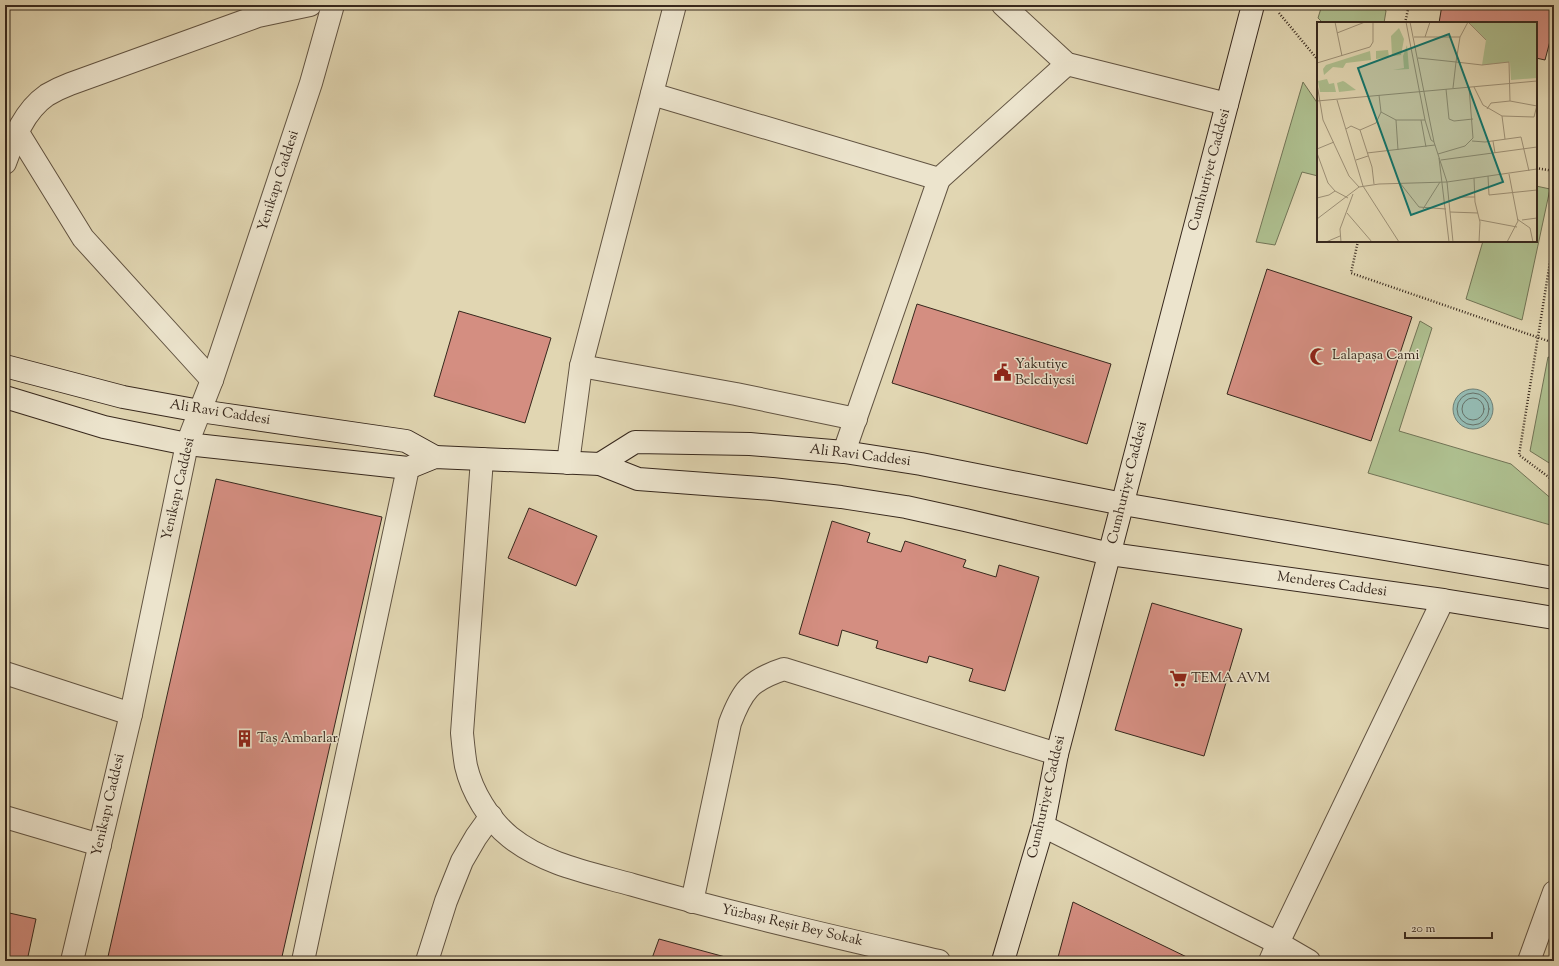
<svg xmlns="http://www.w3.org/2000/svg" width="1559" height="966" font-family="'Sorts Mill Goudy',serif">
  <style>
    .green { fill: #aebf8f; stroke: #727456 }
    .water { fill: #94b9b0; stroke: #6f7f75 }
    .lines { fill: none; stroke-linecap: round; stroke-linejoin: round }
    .shore { stroke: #667066; stroke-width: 1 }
    .building { fill: #d48e81; stroke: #37281d }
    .minor-casing { stroke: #625442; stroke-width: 24 }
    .tertiary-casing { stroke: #625442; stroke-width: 24 }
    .secondary-casing { stroke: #37281d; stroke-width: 24 }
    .path { stroke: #37281d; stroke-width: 2.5; stroke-dasharray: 1 2; stroke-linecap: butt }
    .minor { stroke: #ece4cd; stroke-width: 22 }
    .tertiary { stroke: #ece4cd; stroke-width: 22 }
    .secondary { stroke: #ece4cd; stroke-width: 22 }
    .labels { text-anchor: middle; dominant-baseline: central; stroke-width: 3; stroke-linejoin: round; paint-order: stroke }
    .street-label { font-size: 14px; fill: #37281d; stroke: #ece4cd }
    .poi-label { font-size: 14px; fill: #37281d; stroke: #ece4cd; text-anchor: start }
    .inset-road { fill: none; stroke: #9d9076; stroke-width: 1 }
    .view { fill: #0f766e; fill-opacity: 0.15; stroke: #0f766e; stroke-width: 2 }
    .inset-edge { fill: none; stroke: #37281d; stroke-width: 2 }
  </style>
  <rect width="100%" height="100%" fill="#e1d6b2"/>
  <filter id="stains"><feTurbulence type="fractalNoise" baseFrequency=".005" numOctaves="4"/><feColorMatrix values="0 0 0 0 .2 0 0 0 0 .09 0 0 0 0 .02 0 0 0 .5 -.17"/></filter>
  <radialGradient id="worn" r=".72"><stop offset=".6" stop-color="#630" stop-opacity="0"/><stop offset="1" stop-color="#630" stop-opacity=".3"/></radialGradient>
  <g class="green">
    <polygon points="1322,5 1382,5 1386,11 1384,23 1323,23 1318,18"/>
    <polygon points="1303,82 1318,104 1318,176 1302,172 1275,245 1256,242"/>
    <polygon points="1536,186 1550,189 1522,320 1466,299 1483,241 1536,241"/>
    <polygon points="1420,321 1432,328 1399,431 1511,464 1554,501 1554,526 1368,473"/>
    <polygon points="1548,357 1554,359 1554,466 1530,451"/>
  </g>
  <circle class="water" cx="1473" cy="409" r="20"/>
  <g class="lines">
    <g class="shore">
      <circle cx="1473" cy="409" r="16"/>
      <circle cx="1473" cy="409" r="11"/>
    </g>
  </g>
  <g class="building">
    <polygon points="1442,5 1554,5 1554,26 1545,60 1536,58 1536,23 1439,23"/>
    <polygon points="1267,269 1412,317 1371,441 1227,394"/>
    <polygon points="917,304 1111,364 1087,444 892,383"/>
    <polygon points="459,311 551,338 525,423 434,396"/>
    <polygon points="216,479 382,517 281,961 107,961"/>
    <polygon points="529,508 597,536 576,586 508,558"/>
    <polygon points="832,521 870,533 867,542 901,552 905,541 966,560 963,567 996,577 999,565 1039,577 1005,691 969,681 973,669 929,656 927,663 876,648 878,641 842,630 838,646 799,634"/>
    <polygon points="1152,603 1242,629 1204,756 1115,730"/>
    <polygon points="1073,902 1195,961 1057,961"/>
    <polygon points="5,912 36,919 27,961 5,961"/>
    <polygon points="659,939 740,961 651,961"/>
  </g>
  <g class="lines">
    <defs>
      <g id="minor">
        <polyline points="1003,5 1067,64 1227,104"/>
        <polyline points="652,94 939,179 1067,64"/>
        <polyline points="17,131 83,238 212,380"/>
        <path d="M 5,163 C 14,138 24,111 47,95 C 54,91 62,87 70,84 L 258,16 L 310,5"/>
        <polyline points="581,366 736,394 856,419"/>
        <polyline points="844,452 939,179"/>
        <path d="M 482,459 L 462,733 C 463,743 464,755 466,766 C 472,792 489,820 510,837 C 545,865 591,873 633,885 C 734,914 836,937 939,961"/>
        <polyline points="568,463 581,366 675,5"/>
        <polyline points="5,673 131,714"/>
        <polyline points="5,817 100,845"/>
        <polyline points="1043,826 1278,943 1443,600"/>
        <path d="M 692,902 L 730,723 C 742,691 750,680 784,669 L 1057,754"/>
        <polyline points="303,961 408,468"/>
        <polyline points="427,961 446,901 462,861 476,837 491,816"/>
        <polyline points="1270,961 1278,943 1309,961"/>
        <polyline points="1529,961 1554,892"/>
      </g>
      <polyline id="tertiary" points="72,961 131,714 187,444 212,380 311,83 333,5"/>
      <g id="secondary">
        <polyline points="5,366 123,397 200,411 406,441 435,457"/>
        <polyline points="5,397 104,427 187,444 408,468 435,457 600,464 638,479 772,489 841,497 906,507 965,520 1110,554 1443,600 1554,618"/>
        <polyline points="600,464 635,442 750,444 844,452 921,464 1123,504 1554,578"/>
        <polyline points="1003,961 1043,826 1057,754 1253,5"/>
      </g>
    </defs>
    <use href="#minor" class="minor-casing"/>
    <use href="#tertiary" class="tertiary-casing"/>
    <use href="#secondary" class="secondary-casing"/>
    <g class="path">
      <polyline points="1279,13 1318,60"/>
      <polyline points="1405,23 1409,5"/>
      <polyline points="1536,168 1554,171"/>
      <polyline points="1554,237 1519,455 1554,481"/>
      <polyline points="1358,241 1351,273 1554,343"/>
    </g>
    <use href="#minor" class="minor"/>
    <use href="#tertiary" class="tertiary"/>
    <use href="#secondary" class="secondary"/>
  </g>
  <defs>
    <symbol id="mosque-bare" viewBox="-9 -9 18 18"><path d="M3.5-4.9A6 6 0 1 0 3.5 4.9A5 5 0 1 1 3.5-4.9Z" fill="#8f2418" stroke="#ece4cd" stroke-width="2.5" paint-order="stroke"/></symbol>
    <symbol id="civic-bare" viewBox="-9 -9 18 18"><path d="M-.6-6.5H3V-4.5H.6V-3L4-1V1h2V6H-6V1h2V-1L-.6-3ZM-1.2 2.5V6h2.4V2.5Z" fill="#8f2418" stroke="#ece4cd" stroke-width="2.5" paint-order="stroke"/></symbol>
    <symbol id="supermarket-bare" viewBox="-9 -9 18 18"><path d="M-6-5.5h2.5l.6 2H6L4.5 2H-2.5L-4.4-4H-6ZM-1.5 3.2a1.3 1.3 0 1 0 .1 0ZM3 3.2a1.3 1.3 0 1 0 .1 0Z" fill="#8f2418" stroke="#ece4cd" stroke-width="2.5" paint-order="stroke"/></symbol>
    <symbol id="building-bare" viewBox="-9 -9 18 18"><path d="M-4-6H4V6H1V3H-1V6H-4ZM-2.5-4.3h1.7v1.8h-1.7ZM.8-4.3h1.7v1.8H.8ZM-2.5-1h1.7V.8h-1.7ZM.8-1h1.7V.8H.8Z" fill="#8f2418" stroke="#ece4cd" stroke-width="2.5" paint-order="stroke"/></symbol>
  </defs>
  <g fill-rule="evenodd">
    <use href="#mosque-bare" x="1306" y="344" width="25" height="25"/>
    <use href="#civic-bare" x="990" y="360" width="25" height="25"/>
    <use href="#supermarket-bare" x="1166" y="666" width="25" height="25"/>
    <use href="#building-bare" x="232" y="726" width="25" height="25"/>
  </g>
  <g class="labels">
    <g class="street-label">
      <text transform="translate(1210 170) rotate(-75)">Cumhuriyet Caddesi</text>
      <text transform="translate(279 181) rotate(-72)">Yenikapı Caddesi</text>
      <text transform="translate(220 413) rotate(9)">Ali Ravi Caddesi</text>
      <text transform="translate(860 456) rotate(7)">Ali Ravi Caddesi</text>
      <text transform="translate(1128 483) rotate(-76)">Cumhuriyet Caddesi</text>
      <text transform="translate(179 489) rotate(-77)">Yenikapı Caddesi</text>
      <text transform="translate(1332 585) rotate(8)">Menderes Caddesi</text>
      <text transform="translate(1047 797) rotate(-77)">Cumhuriyet Caddesi</text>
      <text transform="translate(109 805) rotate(-77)">Yenikapı Caddesi</text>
      <text transform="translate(792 926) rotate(13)">Yüzbaşı Reşit Bey Sokak</text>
    </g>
    <g class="poi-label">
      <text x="1332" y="356">Lalapaşa Cami</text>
      <text x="1015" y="365">Yakutiye<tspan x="1015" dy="16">Belediyesi</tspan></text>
      <text x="1191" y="679">TEMA AVM</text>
      <text x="257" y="739">Taş Ambarlar</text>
    </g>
  </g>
  <g transform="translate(1317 22)">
    <rect width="220" height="220" fill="#e1d6b2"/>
    <path d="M 151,0 L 220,0 L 220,56 L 194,58 L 193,40 L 165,43 L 169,18 ZM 82,6 L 87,17 L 84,33 L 75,34 L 74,14 ZM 90,23 L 92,47 L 76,48 L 87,46 L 86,34 ZM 71,28 L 72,35 L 59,37 L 59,29 ZM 53,29 L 54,38 L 29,41 L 26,46 L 16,45 L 7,53 L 6,47 L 9,43 ZM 10,57 L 12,62 L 17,61 L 19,70 L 3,70 L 1,59 ZM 26,59 L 28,60 L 39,68 L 22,70 L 20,61 Z" fill="#aebf8f"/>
    <path class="inset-road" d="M 18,0 L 25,34M 89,0 L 108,98 L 114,118 L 117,120M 93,0 L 117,120 L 130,160 L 136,220M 20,11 L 48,0M 97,15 L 143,15M 108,15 L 113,0M 169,18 L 151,0 L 143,15 L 139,40 L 165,43 L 192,40 L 193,79M 101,36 L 139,40 L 136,66M 0,41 L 53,25 L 56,20 L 56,0M 0,62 L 6,98 L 32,154 L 42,165M 157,65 L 166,83 L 185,94 L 217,95 L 220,83M 129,67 L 132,97 L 137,99 L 156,97M 20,78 L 46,164 L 82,220M 0,79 L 220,59M 170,87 L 174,81 L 193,79 L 220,84M 64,90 L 79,98 L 81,128M 185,94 L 188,117M 79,98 L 108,98M 104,98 L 109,125M 29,107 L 34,104 L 43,108 L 55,145 L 57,162M 43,108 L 59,101 L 64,90 L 62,73M 155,119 L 168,120 L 204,115 L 212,149M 176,119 L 178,131M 0,127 L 17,120M 0,131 L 11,161 L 18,169 L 31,176M 50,131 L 118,123M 121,132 L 148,124 L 156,116 L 152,65M 122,136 L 132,220M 39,138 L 51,134M 124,138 L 220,125M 171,154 L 172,173 L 220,168M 157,156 L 158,180 L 163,200 L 162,220M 83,161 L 102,185 L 129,187M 142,175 L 158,175M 0,176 L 12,173 L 18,169M 106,187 L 123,160M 133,190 L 161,191M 30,191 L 55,220M 0,197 L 42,165 L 62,162 L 130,160 L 220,147M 200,197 L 213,206 L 216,220M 163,198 L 200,205M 205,198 L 220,196M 9,220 L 23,214M 24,220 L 23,207 L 36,172M 190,220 L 201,199 L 192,152"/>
    <path class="view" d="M 132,12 L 186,160 L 94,193 L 41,46 Z"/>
    <rect width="220" height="220" class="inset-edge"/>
  </g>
  <rect width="1559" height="966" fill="none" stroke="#e1d6b2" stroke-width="20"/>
  <rect x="6" y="6" width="1547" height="954" fill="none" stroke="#37281d" stroke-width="2"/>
  <rect x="10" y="10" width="1539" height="946" fill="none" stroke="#37281d"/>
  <path d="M1405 932v6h87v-6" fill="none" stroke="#37281d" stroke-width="2"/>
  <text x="1411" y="932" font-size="12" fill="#37281d" stroke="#ece4cd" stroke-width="3" paint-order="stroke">20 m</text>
  <rect width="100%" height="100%" filter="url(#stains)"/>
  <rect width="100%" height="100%" fill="url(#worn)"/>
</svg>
